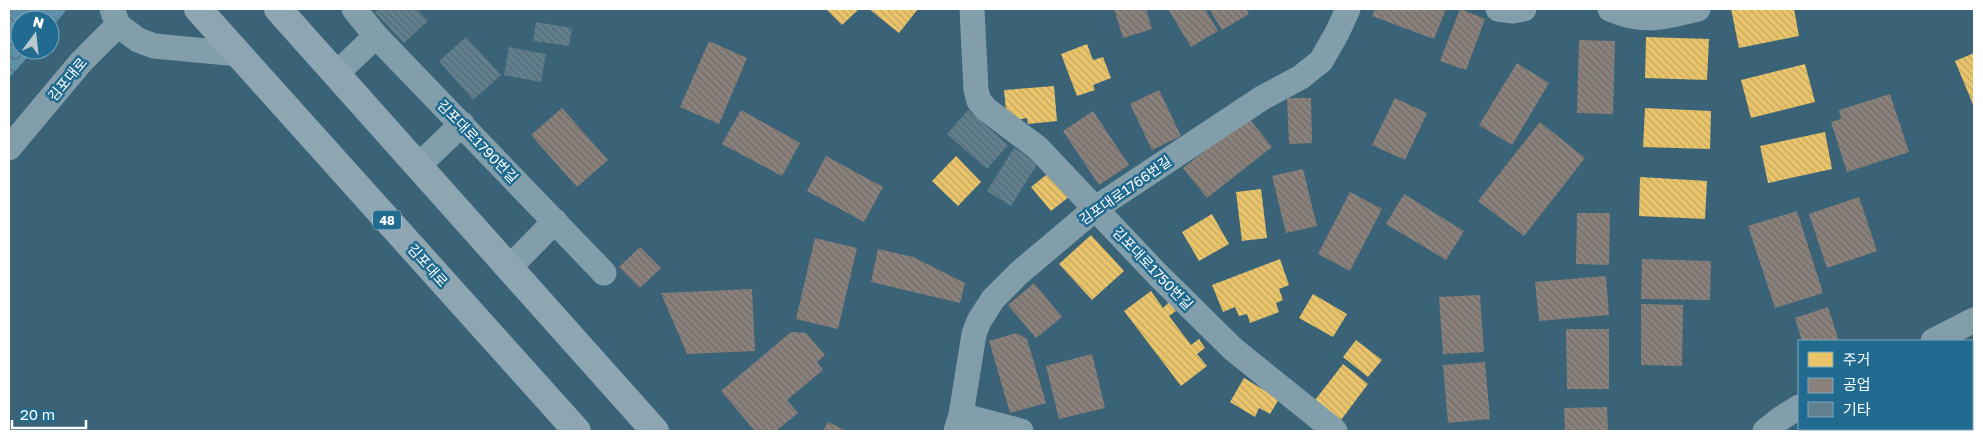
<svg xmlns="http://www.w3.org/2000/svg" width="1983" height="440" font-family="'Golos Text','Noto Sans KR',sans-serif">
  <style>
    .water { fill: url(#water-waves) }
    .homes { fill: url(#homes-back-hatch) }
    .industry { fill: url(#industry-back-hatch) }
    .building { fill: url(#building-back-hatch) }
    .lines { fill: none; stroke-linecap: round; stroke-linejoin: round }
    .minor { stroke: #829eaa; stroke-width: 25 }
    .major { stroke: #8ea6b2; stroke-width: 28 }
    .labels { text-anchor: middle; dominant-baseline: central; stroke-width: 5; stroke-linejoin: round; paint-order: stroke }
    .shield { fill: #216b90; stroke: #bcd3de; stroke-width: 1 }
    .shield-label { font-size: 12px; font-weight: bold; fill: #fff }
    .street-label { font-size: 14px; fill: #fff; stroke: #216b90 }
  </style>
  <defs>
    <pattern id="water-waves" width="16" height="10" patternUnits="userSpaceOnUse" patternTransform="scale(1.25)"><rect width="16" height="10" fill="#5e8fa6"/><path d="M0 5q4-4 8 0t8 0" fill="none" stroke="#577482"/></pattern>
    <pattern id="homes-back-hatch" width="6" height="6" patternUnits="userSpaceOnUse" patternTransform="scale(1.25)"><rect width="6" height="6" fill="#e9c46a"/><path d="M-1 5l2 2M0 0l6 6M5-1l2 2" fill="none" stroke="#c2a662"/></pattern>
    <pattern id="industry-back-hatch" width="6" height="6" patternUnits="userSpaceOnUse" patternTransform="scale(1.25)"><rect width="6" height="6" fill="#8a817c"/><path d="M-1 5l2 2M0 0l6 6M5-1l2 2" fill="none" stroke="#716c69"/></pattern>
    <pattern id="building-back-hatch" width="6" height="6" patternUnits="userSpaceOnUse" patternTransform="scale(1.25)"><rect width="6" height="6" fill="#61808f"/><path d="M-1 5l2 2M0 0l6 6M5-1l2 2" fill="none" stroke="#586971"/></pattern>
  </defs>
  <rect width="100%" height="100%" fill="#3a6377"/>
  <polygon class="water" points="9,9 67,9 50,31 50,20 20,20 20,50 34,50 9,78"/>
  <g class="homes">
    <polygon points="826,9 859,9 842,25"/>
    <polygon points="869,9 918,9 899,33"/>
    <polygon points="1731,9 1794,9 1799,36 1739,48"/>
    <polygon points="1646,37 1709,39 1707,80 1645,78"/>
    <polygon points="1087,44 1093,60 1103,57 1111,78 1093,85 1095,90 1077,96 1061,54"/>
    <polygon points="1974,53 1974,107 1955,61"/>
    <polygon points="1805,64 1815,102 1751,118 1741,80"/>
    <polygon points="1054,86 1057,121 1028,124 1027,118 1016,120 1006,110 1004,90"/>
    <polygon points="1645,108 1711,111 1710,149 1643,147"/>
    <polygon points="1825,132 1832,169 1768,183 1760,146"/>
    <polygon points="956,156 981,182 958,206 932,181"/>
    <polygon points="1050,172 1070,196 1051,211 1031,187"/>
    <polygon points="1640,177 1707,181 1705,219 1639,216"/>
    <polygon points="1261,189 1267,238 1242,241 1236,192"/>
    <polygon points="1212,214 1229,244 1199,261 1182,232"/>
    <polygon points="1091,235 1124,271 1092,300 1059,264"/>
    <polygon points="1280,259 1289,285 1279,289 1283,300 1276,303 1279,312 1250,323 1247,314 1239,316 1235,307 1223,312 1212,285"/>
    <polygon points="1151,291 1163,308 1169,302 1176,311 1169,316 1191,345 1199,339 1205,348 1197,354 1207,366 1181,386 1124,311"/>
    <polygon points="1313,294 1347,314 1333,337 1299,318"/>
    <polygon points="1356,340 1382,360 1368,377 1343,357"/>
    <polygon points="1343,364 1368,384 1341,420 1315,400"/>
    <polygon points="1244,378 1279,399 1270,414 1259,408 1255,417 1230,402"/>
  </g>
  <g class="industry">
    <polygon points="1114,9 1146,9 1152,29 1123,38"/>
    <polygon points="1168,9 1205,9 1218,31 1191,47"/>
    <polygon points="1209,9 1246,9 1249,14 1222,30"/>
    <polygon points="1375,9 1446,9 1434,39 1372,16"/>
    <polygon points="1460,9 1485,19 1466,70 1440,61"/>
    <polygon points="1579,40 1615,41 1613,114 1577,113"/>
    <polygon points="709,41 747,58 719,124 680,107"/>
    <polygon points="1517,63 1549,83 1512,145 1479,125"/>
    <polygon points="1159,90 1181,136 1152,150 1130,104"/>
    <polygon points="1890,94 1909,152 1847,172 1831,122 1841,119 1839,110"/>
    <polygon points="1287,98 1311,98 1312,143 1289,144"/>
    <polygon points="1395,98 1427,113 1405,160 1372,145"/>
    <polygon points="562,108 608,160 577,187 531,135"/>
    <polygon points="741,110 800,143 782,176 722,144"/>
    <polygon points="1093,111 1129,165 1099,185 1063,131"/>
    <polygon points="1248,117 1272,147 1207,198 1183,168"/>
    <polygon points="1540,122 1585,158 1524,236 1478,201"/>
    <polygon points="826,156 883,187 864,222 807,191"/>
    <polygon points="1303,169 1317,226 1286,233 1272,176"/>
    <polygon points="1350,192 1382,209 1350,271 1318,254"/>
    <polygon points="1404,194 1464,231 1446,260 1386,224"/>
    <polygon points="1859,197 1877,251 1827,268 1809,214"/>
    <polygon points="1797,211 1823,293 1775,308 1748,226"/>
    <polygon points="1577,213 1610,213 1609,265 1576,264"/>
    <polygon points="815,238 857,248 838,329 796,319"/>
    <polygon points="640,247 661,268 640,288 619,267"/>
    <polygon points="878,249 913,257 965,283 960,303 871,282"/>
    <polygon points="1642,259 1711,261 1710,300 1641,299"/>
    <polygon points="1606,276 1609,315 1539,321 1535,282"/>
    <polygon points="1034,283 1062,317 1036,338 1008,305"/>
    <polygon points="752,289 755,351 687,354 661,293"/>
    <polygon points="1480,295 1484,352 1443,354 1439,297"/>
    <polygon points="1641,304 1683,305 1682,366 1641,365"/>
    <polygon points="1828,307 1839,341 1802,341 1795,318"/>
    <polygon points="1566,329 1609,329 1609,389 1567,389"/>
    <polygon points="791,332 806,333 825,355 817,362 823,370 787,400 798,413 776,431 755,431 721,391"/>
    <polygon points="1016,333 1027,339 1046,403 1010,413 989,341"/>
    <polygon points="1092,354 1105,408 1059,419 1046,366"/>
    <polygon points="1485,362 1490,419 1448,423 1443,365"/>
    <polygon points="1607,407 1608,431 1565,431 1564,408"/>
    <polygon points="828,422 847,431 823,431"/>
  </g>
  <g class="building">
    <polygon points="379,9 416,9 428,21 404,43 375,12"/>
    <polygon points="536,22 572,28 569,46 533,41"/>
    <polygon points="466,37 501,75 473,100 439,61"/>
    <polygon points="509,47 546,54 541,82 504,75"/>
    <polygon points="968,110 1008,145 987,169 947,134"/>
    <polygon points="1014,148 1038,163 1011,206 987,191"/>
  </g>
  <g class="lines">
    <g class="minor">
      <polyline points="354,9 376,36 604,273"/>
      <polyline points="972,9 976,90 979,101 986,109 1038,148 1157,274 1233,349 1335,431"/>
      <polyline points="1498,9 1513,11 1524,9"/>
      <path d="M 1610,9 C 1644,24 1664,17 1698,9"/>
      <polyline points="118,25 138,40 154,46 239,54"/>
      <polyline points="336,74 376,36"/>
      <polyline points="9,148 81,62 118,25 112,9"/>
      <polyline points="418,166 462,124"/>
      <polyline points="509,268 555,221"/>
      <polyline points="1933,341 1974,320"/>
      <polyline points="961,415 1021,431"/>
      <polyline points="956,431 961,415 974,334 979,321 993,299 1019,273 1096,208 1262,98 1301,77 1321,61 1337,33 1348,9"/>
      <polyline points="1765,431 1780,419 1799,407"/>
    </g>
    <g class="major">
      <polyline points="198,9 577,431"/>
      <polyline points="278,9 655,431"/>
    </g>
  </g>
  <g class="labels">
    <rect class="shield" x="373" y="210.5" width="28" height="19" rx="4"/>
    <g class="shield-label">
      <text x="387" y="220">48</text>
    </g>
    <g class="street-label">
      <text transform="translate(67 79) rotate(-50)">김포대로</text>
      <text transform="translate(478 141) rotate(46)">김포대로1790번길</text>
      <text transform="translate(1125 190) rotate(-35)">김포대로1766번길</text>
      <text transform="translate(428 265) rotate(48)">김포대로</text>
      <text transform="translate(1153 268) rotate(46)">김포대로1750번길</text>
    </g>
  </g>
  <rect width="1983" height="440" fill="none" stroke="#ffffff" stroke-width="20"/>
  <rect x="1798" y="340" width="175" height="90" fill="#216b90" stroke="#7aa6bc"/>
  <rect x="1808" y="352" width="25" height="15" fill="#e9c46a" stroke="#7aa6bc"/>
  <text x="1843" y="365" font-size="15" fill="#ffffff">주거</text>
  <rect x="1808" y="378" width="25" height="15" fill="#8a817c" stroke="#7aa6bc"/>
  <text x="1843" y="390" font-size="15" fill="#ffffff">공업</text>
  <rect x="1808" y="402" width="25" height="15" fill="#61808f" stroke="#7aa6bc"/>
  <text x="1843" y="415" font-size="15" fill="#ffffff">기타</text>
  <g transform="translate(35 35) rotate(15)"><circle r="24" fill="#216b90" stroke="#7aa6bc"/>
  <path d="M0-4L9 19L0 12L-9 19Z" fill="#bac8cf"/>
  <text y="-8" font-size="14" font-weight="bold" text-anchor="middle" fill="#ffffff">N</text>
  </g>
  <path d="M12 420v8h74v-8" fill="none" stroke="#ffffff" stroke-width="2.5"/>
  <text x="20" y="420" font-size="15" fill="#ffffff" stroke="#216b90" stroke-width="4" paint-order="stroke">20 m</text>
</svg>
